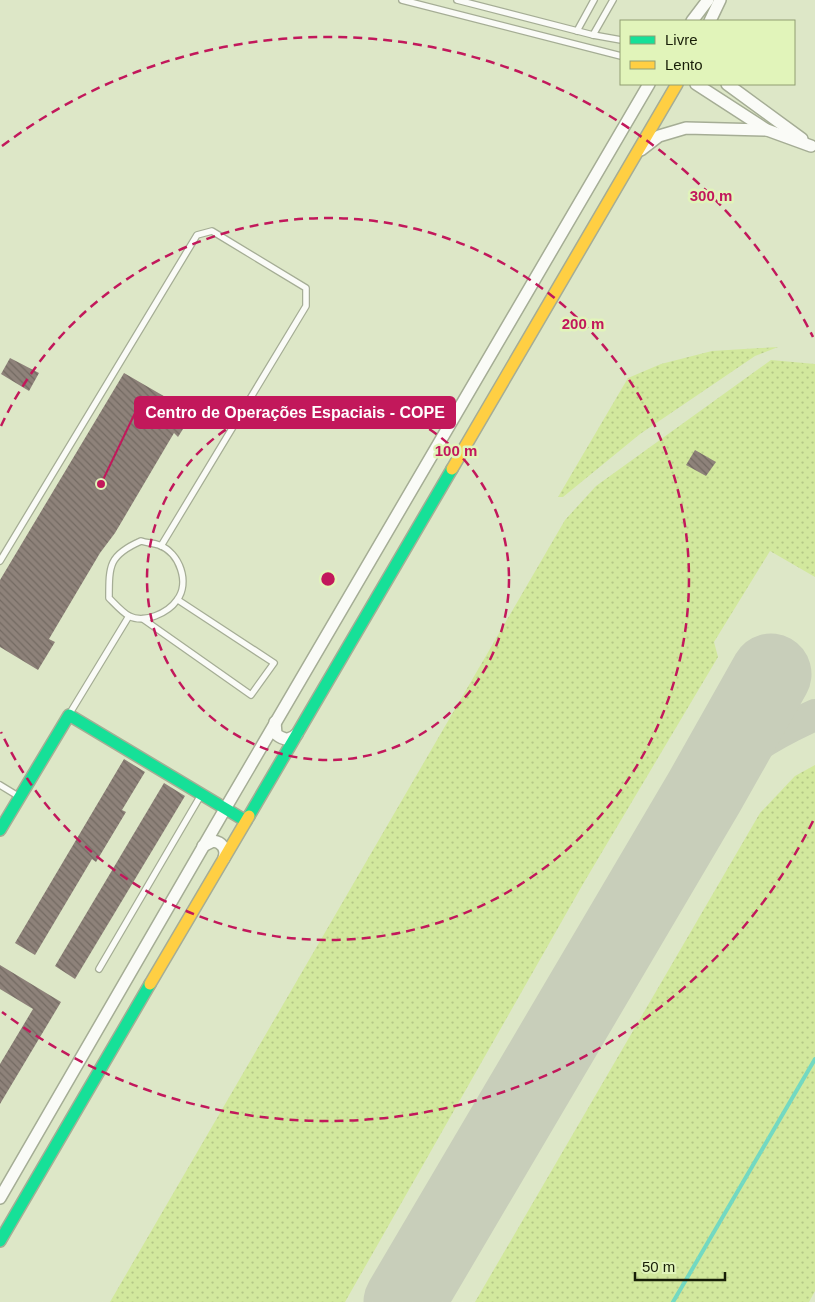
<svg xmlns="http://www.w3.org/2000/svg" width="815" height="1302" font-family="Helvetica,sans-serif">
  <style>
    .grass { fill: url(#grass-dots) }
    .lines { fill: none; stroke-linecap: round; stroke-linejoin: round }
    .stream { stroke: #73d9c2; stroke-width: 4 }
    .taxiway { stroke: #c8ceba; stroke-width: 32 }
    .runway { stroke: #c8ceba; stroke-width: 81 }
    .building { fill: url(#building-back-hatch) }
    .lane-casing { stroke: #a5ad95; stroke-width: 8 }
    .street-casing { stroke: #a5ad95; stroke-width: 14 }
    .fast-casing { stroke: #a5ad95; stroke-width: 14 }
    .slow-casing { stroke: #a5ad95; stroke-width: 14 }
    .lane { stroke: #fafbf7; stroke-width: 5.5 }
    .street { stroke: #fafbf7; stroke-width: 11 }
    .fast { stroke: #16e098; stroke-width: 11 }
    .slow { stroke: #ffcf43; stroke-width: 11 }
    .ring { fill: none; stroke: #c2185b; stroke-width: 2.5; stroke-dasharray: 9 6 }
    .centre { fill: #c2185b; stroke: #e1f4ba; stroke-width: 2.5 }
    .ring-label { font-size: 15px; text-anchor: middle; font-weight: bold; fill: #c2185b; stroke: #e1f4ba; stroke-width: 5; stroke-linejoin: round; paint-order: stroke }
    .leader { fill: none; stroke: #c2185b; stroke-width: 2 }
    .callout-dot { fill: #c2185b; stroke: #e1f4ba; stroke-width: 2 }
    .callout { fill: #c2185b; stroke: #c2185b; stroke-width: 2 }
    .callout-label { font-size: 16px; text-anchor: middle; font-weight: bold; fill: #fff }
  </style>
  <defs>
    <pattern id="grass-dots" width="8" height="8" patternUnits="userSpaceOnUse" patternTransform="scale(1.25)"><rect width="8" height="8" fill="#d2e89d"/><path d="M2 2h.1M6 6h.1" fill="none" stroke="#b4c786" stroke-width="1.8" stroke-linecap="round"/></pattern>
    <pattern id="building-back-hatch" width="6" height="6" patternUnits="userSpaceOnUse" patternTransform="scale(1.25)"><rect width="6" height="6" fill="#8e827a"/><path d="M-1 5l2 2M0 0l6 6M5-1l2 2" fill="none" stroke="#736a62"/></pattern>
  </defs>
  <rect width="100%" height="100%" fill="#dde7c7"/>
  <g class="grass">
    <polygon points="778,347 755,356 640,434 563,497 558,497 628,378 661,364 712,351"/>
    <polygon points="771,360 815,364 815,577 770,551 714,642 718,657 583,884 345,1302 110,1302 565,520 596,486"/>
    <polygon points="815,765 815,1291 809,1302 475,1302 760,813 795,776"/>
  </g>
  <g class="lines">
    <polyline class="stream" points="673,1302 815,1059"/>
    <path class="taxiway" d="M 705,791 C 732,757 775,733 815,715"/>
    <polyline class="runway" points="404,1302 705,791 771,674"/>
  </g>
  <g class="building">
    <polygon points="10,358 39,373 29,391 1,374"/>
    <polygon points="124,373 193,413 178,437 174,433 115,533 100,553 49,639 55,642 38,670 0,647 0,580"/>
    <polygon points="695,450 716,462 706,476 686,465"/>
    <polygon points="124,759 145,772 122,810 126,812 96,862 92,859 35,955 15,943"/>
    <polygon points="164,783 185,796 75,979 55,966"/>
    <polygon points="0,965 61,1002 0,1104 0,1064 33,1009 0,989"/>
  </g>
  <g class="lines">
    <defs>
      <g id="lane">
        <polyline points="402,0 621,56"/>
        <polyline points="457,0 593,35 621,40"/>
        <polyline points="577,31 594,0"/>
        <polyline points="593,35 613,0"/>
        <path d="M 141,541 C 147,543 154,543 159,545 C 180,553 190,583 177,600 C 168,613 144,624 129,616 C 122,612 115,604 109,598 C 109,565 109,555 141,541 Z"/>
        <polyline points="0,561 197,235 212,231 306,288 306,306 161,546"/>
        <polyline points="143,619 251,695 274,663 178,600"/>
        <polyline points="70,713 129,616"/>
        <polyline points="0,785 18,796"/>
        <polyline points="99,969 201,795"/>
      </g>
      <g id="street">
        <polyline points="692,21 708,0"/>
        <polyline points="710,21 720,0"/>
        <polyline points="696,84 767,130 811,146"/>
        <polyline points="727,84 802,139"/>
        <polyline points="641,150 659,136 686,128 767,130"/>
        <path d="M 275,722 L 276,734 C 283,740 290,741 297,734"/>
        <path d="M 203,846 L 213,841 C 222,842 227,849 224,858"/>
        <polyline points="0,1198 225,809 649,84"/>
      </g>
      <g id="fast">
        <polyline points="249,816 452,469"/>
        <polyline points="0,830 69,715 246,821"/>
        <polyline points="0,1241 150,984"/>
      </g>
      <g id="slow">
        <polyline points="452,469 677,84"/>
        <polyline points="150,984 249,816"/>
      </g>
    </defs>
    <use href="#lane" class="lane-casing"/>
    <use href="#street" class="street-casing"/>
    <use href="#fast" class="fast-casing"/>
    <use href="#slow" class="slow-casing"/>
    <use href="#lane" class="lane"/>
    <use href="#street" class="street"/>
    <use href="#fast" class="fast"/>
    <use href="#slow" class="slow"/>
  </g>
  <g class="ring">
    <circle cx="328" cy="579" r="181"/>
    <path d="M1 426A361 361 0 1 1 1 732"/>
    <path d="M813 821A542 542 0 0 1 2 1012M2 146A542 542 0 0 1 813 337"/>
  </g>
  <circle cx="328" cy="579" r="8" class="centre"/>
  <g class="ring-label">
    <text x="711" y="201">300 m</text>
    <text x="583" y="329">200 m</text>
    <text x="456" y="456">100 m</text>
  </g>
  <path class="leader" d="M101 484L135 413"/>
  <circle class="callout-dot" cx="101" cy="484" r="5"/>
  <rect class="callout" x="135" y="397" width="320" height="31" rx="5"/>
  <g class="callout-label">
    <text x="295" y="418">Centro de Operações Espaciais - COPE</text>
  </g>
  <rect x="620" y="20" width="175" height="65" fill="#e1f4ba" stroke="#919e73"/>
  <rect x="630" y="36" width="25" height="8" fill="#16e098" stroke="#919e73"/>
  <text x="665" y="45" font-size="15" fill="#181e08">Livre</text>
  <rect x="630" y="61" width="25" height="8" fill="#ffcf43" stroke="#919e73"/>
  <text x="665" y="70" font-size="15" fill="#181e08">Lento</text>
  <path d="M635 1272v8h90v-8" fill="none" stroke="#181e08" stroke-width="2.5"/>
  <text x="642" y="1272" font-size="15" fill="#181e08" stroke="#e1f4ba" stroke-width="4" paint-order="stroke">50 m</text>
</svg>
